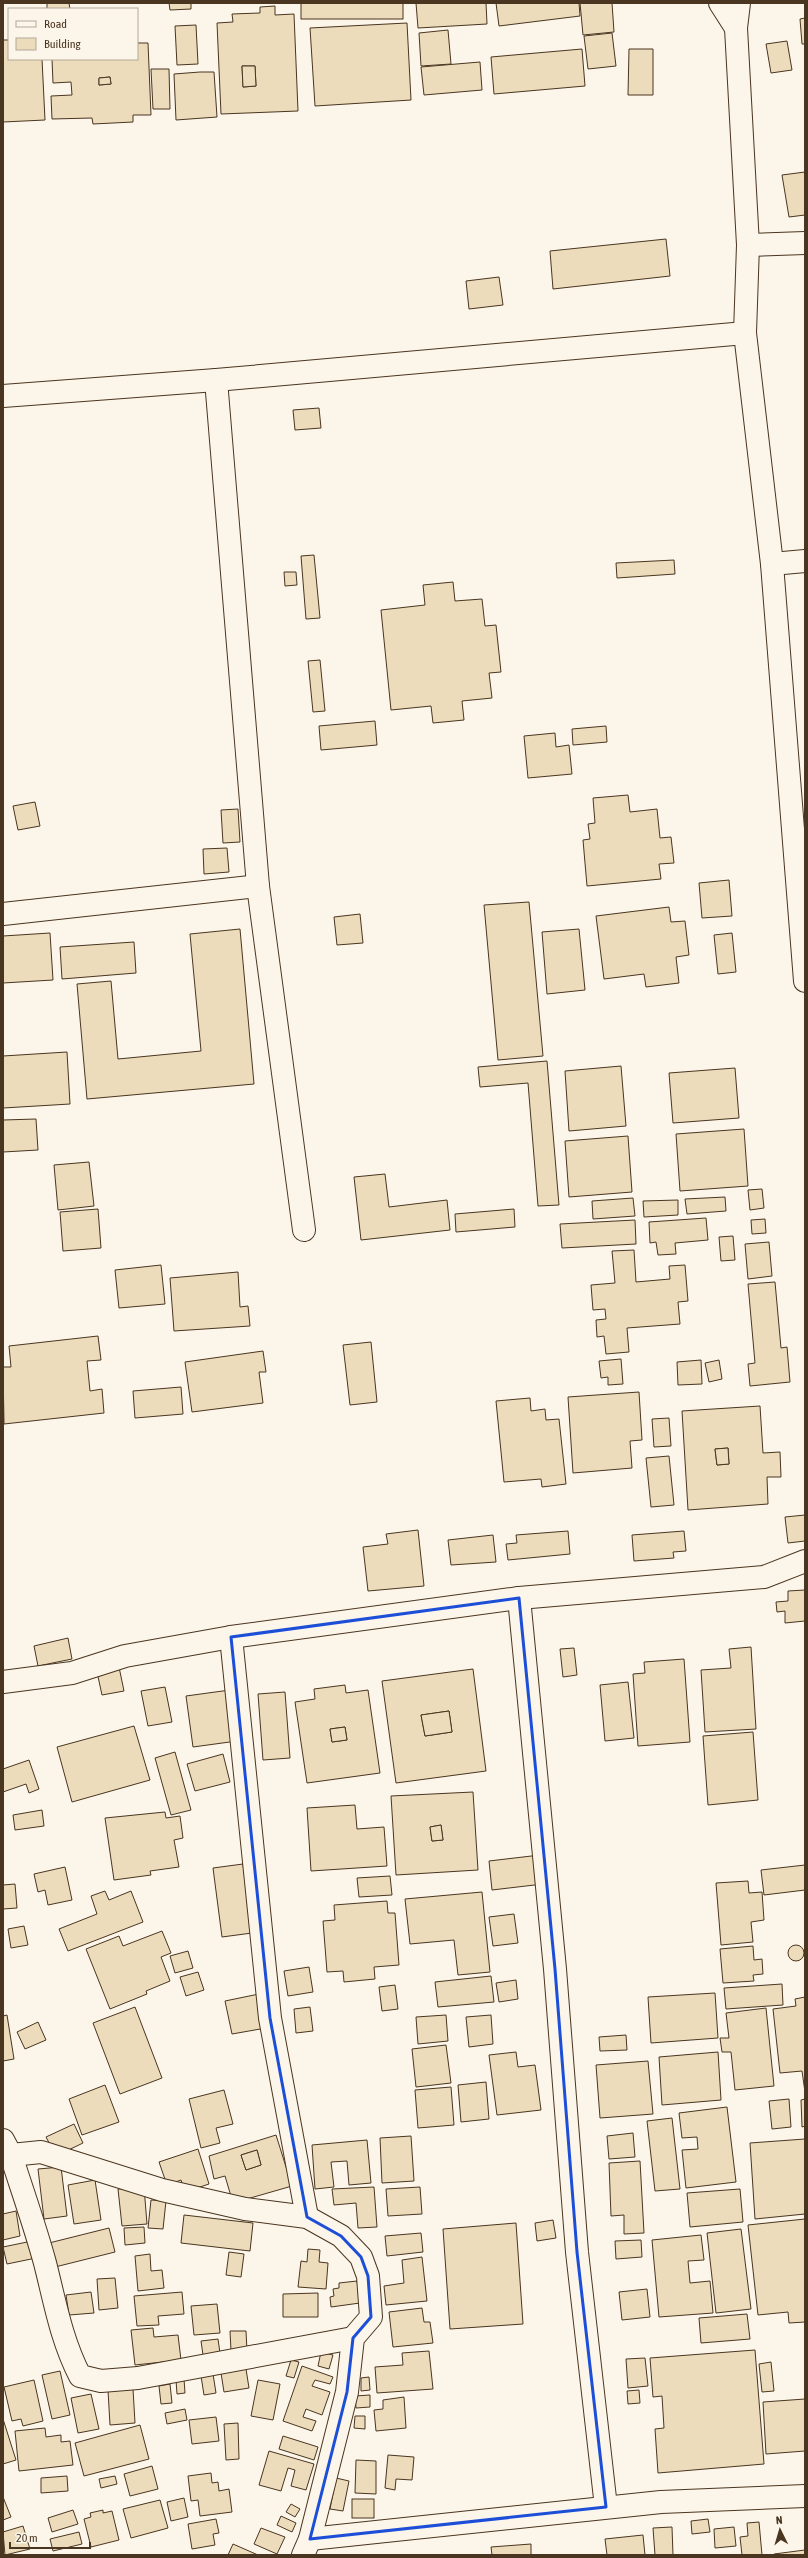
<svg xmlns="http://www.w3.org/2000/svg" width="808" height="2558" font-family="'Asap Condensed',sans-serif">
  <style>
    .building { fill: #ecdcbc; stroke: #4a3520; fill-rule: evenodd }
    .lines { fill: none; stroke-linecap: round; stroke-linejoin: round }
    .street-casing { stroke: #4a3520; stroke-width: 24 }
    .secondary-casing { stroke: #4a3520; stroke-width: 24 }
    .street { stroke: #fbf6e9; stroke-width: 22 }
    .secondary { stroke: #fbf6e9; stroke-width: 22 }
    .marked { fill: none; stroke: #1d4ed8; stroke-width: 3; stroke-linejoin: round }
  </style>
  <rect width="100%" height="100%" fill="#fbf6e9"/>
  <g class="building">
    <polygon points="47,3 69,3 70,9 47,9"/>
    <polygon points="169,3 191,3 191,9 170,10"/>
    <rect x="301" y="3" width="102" height="16"/>
    <polygon points="416,3 486,3 487,24 418,28"/>
    <polygon points="496,3 579,3 580,16 499,26"/>
    <polygon points="580,3 612,3 614,32 583,35"/>
    <path d="M 275,6 L 275,15 L 294,14 L 298,111 L 221,114 L 217,23 L 233,22 L 232,14 L 260,13 L 260,7 ZM 242,66 L 255,66 L 256,86 L 243,87 Z"/>
    <polygon points="805,18 805,44 802,44 800,19"/>
    <polygon points="407,23 411,100 315,106 310,28"/>
    <polygon points="196,25 198,64 177,65 175,26"/>
    <polygon points="448,30 451,64 421,66 419,33"/>
    <polygon points="612,33 616,66 588,69 584,36"/>
    <polygon points="3,40 9,40 9,59 42,59 45,120 3,122"/>
    <polygon points="787,41 792,70 771,73 766,44"/>
    <path d="M 137,43 L 148,43 L 151,115 L 133,115 L 133,122 L 93,124 L 92,118 L 52,119 L 51,96 L 72,95 L 71,82 L 53,83 L 52,59 L 137,59 ZM 110,77 L 111,84 L 99,85 L 99,78 Z"/>
    <polygon points="582,49 585,86 494,94 491,57"/>
    <polygon points="629,49 653,49 653,95 628,95"/>
    <polygon points="480,62 482,90 424,95 421,67"/>
    <polygon points="242,66 255,66 256,86 243,87"/>
    <polygon points="151,69 169,69 170,109 153,109"/>
    <polygon points="200,72 214,72 217,117 176,120 174,74"/>
    <polygon points="110,77 111,84 99,85 99,78"/>
    <polygon points="805,172 805,215 789,217 782,175"/>
    <polygon points="666,239 670,276 553,289 550,251"/>
    <polygon points="499,277 503,305 469,309 466,281"/>
    <polygon points="319,408 321,428 295,430 293,410"/>
    <polygon points="314,555 320,618 306,619 301,556"/>
    <polygon points="674,560 675,574 617,578 616,563"/>
    <polygon points="284,572 296,572 297,585 285,586"/>
    <polygon points="453,582 455,601 482,599 485,626 496,625 501,672 489,673 492,698 462,701 464,720 433,723 431,706 391,710 381,610 425,605 423,585"/>
    <polygon points="320,660 325,711 313,712 308,661"/>
    <polygon points="375,721 377,745 321,750 319,726"/>
    <polygon points="606,726 607,742 573,745 572,729"/>
    <polygon points="555,733 556,747 569,745 572,774 528,778 524,736"/>
    <polygon points="628,795 630,812 657,809 660,838 671,837 674,863 659,864 661,879 587,886 583,840 590,839 588,824 595,823 593,798"/>
    <polygon points="35,802 40,826 18,830 13,806"/>
    <polygon points="238,809 240,842 223,843 221,810"/>
    <polygon points="227,848 229,872 204,874 203,849"/>
    <polygon points="729,880 732,916 702,918 699,883"/>
    <polygon points="529,902 543,1056 498,1060 484,905"/>
    <polygon points="669,907 671,922 685,921 689,955 676,957 679,983 646,987 644,974 604,979 596,916"/>
    <polygon points="360,914 363,943 337,945 334,917"/>
    <polygon points="240,929 254,1084 87,1099 77,984 111,981 118,1059 201,1051 190,934"/>
    <polygon points="579,929 585,990 547,994 542,932"/>
    <polygon points="50,933 53,980 3,983 3,936"/>
    <polygon points="732,933 736,972 718,974 714,935"/>
    <polygon points="134,942 136,973 62,979 60,947"/>
    <polygon points="67,1052 70,1104 3,1108 3,1056"/>
    <polygon points="547,1061 559,1205 538,1206 528,1083 480,1087 478,1067"/>
    <polygon points="621,1066 626,1126 569,1131 565,1071"/>
    <polygon points="735,1068 739,1118 673,1123 669,1073"/>
    <polygon points="36,1119 38,1150 3,1152 3,1120"/>
    <polygon points="744,1129 748,1186 680,1191 676,1134"/>
    <polygon points="628,1136 632,1192 569,1197 565,1141"/>
    <polygon points="89,1162 94,1206 58,1210 54,1165"/>
    <polygon points="385,1174 389,1207 447,1200 450,1230 361,1240 354,1177"/>
    <polygon points="762,1189 764,1208 750,1210 748,1190"/>
    <polygon points="725,1197 726,1211 687,1214 685,1199"/>
    <polygon points="633,1198 635,1216 593,1219 592,1201"/>
    <polygon points="678,1200 678,1215 644,1217 643,1201"/>
    <polygon points="98,1209 101,1248 63,1251 60,1212"/>
    <polygon points="514,1209 515,1227 456,1232 455,1214"/>
    <polygon points="706,1218 708,1240 675,1243 676,1254 658,1255 656,1242 650,1243 649,1222"/>
    <polygon points="765,1219 766,1233 752,1234 751,1220"/>
    <polygon points="635,1220 636,1244 562,1248 560,1224"/>
    <polygon points="733,1236 735,1260 721,1261 719,1237"/>
    <polygon points="769,1242 772,1276 748,1279 745,1244"/>
    <polygon points="634,1250 636,1282 670,1279 669,1266 685,1265 688,1301 678,1302 680,1324 627,1328 629,1352 606,1354 604,1336 597,1337 596,1320 606,1319 605,1309 593,1310 591,1285 615,1283 612,1251"/>
    <polygon points="161,1265 165,1304 119,1308 115,1270"/>
    <polygon points="238,1272 240,1307 248,1306 250,1326 174,1331 170,1278"/>
    <polygon points="775,1282 781,1348 787,1347 790,1382 750,1386 748,1364 755,1363 748,1284"/>
    <polygon points="98,1336 101,1360 87,1361 90,1391 102,1389 104,1413 4,1424 3,1367 11,1367 9,1346"/>
    <polygon points="371,1342 377,1402 350,1405 343,1345"/>
    <polygon points="263,1351 266,1372 259,1372 263,1403 192,1412 185,1362"/>
    <polygon points="621,1359 623,1384 608,1385 608,1377 601,1378 599,1361"/>
    <polygon points="701,1360 702,1384 678,1385 677,1362"/>
    <polygon points="719,1360 722,1379 709,1382 705,1363"/>
    <polygon points="181,1387 183,1414 135,1418 133,1391"/>
    <polygon points="639,1392 642,1440 630,1441 632,1468 573,1473 568,1397"/>
    <polygon points="530,1398 531,1411 545,1409 546,1420 559,1419 566,1484 542,1487 541,1479 504,1482 496,1401"/>
    <path d="M 760,1406 L 763,1453 L 780,1452 L 781,1477 L 767,1477 L 768,1504 L 688,1510 L 682,1411 ZM 728,1448 L 729,1464 L 717,1465 L 715,1449 Z"/>
    <polygon points="669,1418 671,1446 654,1447 652,1419"/>
    <polygon points="728,1448 729,1464 717,1465 715,1449"/>
    <polygon points="669,1456 674,1505 651,1507 646,1458"/>
    <polygon points="805,1515 805,1541 788,1543 785,1517"/>
    <polygon points="418,1530 424,1586 368,1591 363,1547 388,1544 386,1534"/>
    <polygon points="568,1531 570,1554 508,1560 506,1544 517,1543 516,1535"/>
    <polygon points="684,1531 686,1551 673,1552 674,1558 634,1561 632,1535"/>
    <polygon points="493,1535 496,1562 451,1565 448,1540"/>
    <polygon points="805,1590 805,1621 785,1623 785,1611 777,1612 776,1602 788,1601 788,1591"/>
    <polygon points="68,1638 72,1659 38,1666 34,1646"/>
    <polygon points="751,1647 756,1729 705,1732 701,1670 731,1668 729,1649"/>
    <polygon points="574,1648 577,1675 563,1677 560,1649"/>
    <polygon points="684,1659 690,1742 638,1746 633,1674 645,1673 644,1662"/>
    <polygon points="119,1667 124,1691 102,1695 97,1672"/>
    <path d="M 473,1669 L 486,1771 L 396,1783 L 382,1681 ZM 449,1711 L 452,1732 L 425,1736 L 421,1715 Z"/>
    <polygon points="628,1682 634,1738 605,1741 600,1685"/>
    <path d="M 345,1685 L 346,1693 L 368,1690 L 380,1773 L 307,1783 L 295,1702 L 315,1699 L 314,1689 ZM 345,1727 L 347,1740 L 332,1742 L 330,1729 Z"/>
    <polygon points="165,1687 172,1722 148,1726 141,1691"/>
    <polygon points="230,1690 237,1741 193,1747 186,1696"/>
    <polygon points="285,1692 290,1758 263,1760 258,1694"/>
    <polygon points="449,1711 452,1732 425,1736 421,1715"/>
    <polygon points="134,1726 150,1780 72,1802 57,1747"/>
    <polygon points="345,1727 347,1740 332,1742 330,1729"/>
    <polygon points="753,1732 758,1800 708,1805 703,1736"/>
    <polygon points="175,1752 191,1810 171,1815 155,1758"/>
    <polygon points="223,1754 230,1782 195,1791 187,1764"/>
    <polygon points="29,1760 39,1789 29,1793 26,1784 3,1792 3,1769"/>
    <path d="M 473,1792 L 478,1870 L 396,1875 L 391,1796 ZM 441,1825 L 443,1840 L 432,1841 L 430,1827 Z"/>
    <polygon points="355,1805 357,1829 384,1827 387,1866 311,1871 307,1808"/>
    <polygon points="42,1810 44,1826 15,1830 13,1815"/>
    <polygon points="165,1812 166,1818 180,1816 183,1838 174,1840 179,1867 150,1871 151,1875 114,1880 105,1818"/>
    <polygon points="441,1825 443,1840 432,1841 430,1827"/>
    <polygon points="540,1855 543,1884 492,1890 489,1861"/>
    <polygon points="243,1864 252,1933 222,1937 213,1868"/>
    <polygon points="805,1865 805,1890 764,1895 761,1870"/>
    <polygon points="65,1867 72,1900 48,1905 45,1890 38,1892 34,1874"/>
    <polygon points="390,1876 392,1895 359,1897 357,1878"/>
    <polygon points="748,1881 749,1893 762,1892 764,1920 751,1922 753,1942 721,1945 716,1883"/>
    <polygon points="15,1884 17,1908 3,1909 3,1885"/>
    <polygon points="105,1891 109,1900 131,1891 143,1922 68,1951 59,1929 97,1914 91,1896"/>
    <polygon points="482,1892 490,1972 458,1975 454,1940 410,1944 405,1899"/>
    <polygon points="387,1901 388,1913 395,1913 399,1965 374,1967 375,1979 344,1982 343,1971 327,1972 323,1921 335,1920 334,1905"/>
    <polygon points="514,1914 518,1943 493,1946 489,1917"/>
    <polygon points="24,1926 28,1945 11,1948 8,1929"/>
    <polygon points="162,1931 171,1953 161,1957 170,1981 146,1991 147,1994 110,2009 86,1949 119,1936 123,1946"/>
    <circle cx="796" cy="1953" r="8"/>
    <polygon points="753,1946 754,1960 762,1959 763,1974 753,1975 754,1981 723,1983 720,1949"/>
    <polygon points="188,1951 193,1968 175,1973 170,1956"/>
    <polygon points="309,1967 313,1992 288,1996 284,1971"/>
    <polygon points="198,1972 204,1990 186,1996 180,1977"/>
    <polygon points="491,1976 494,2002 438,2007 435,1982"/>
    <polygon points="516,1980 518,1999 499,2002 496,1983"/>
    <polygon points="782,1984 783,2005 726,2009 724,1988"/>
    <polygon points="395,1985 398,2009 382,2011 379,1987"/>
    <polygon points="715,1993 718,2038 651,2043 648,1997"/>
    <polygon points="259,1994 266,2028 232,2034 225,2001"/>
    <polygon points="805,1997 805,2092 802,2071 780,2073 773,2009 796,2006 795,1999"/>
    <polygon points="135,2007 162,2078 120,2094 93,2023"/>
    <polygon points="310,2007 313,2031 296,2033 294,2009"/>
    <polygon points="766,2008 774,2086 735,2090 731,2052 722,2052 720,2038 729,2038 726,2013"/>
    <polygon points="7,2015 14,2059 3,2061 3,2016"/>
    <polygon points="446,2015 448,2041 418,2044 416,2017"/>
    <polygon points="491,2015 493,2044 469,2047 466,2017"/>
    <polygon points="38,2022 46,2040 25,2049 17,2032"/>
    <polygon points="626,2035 627,2050 600,2051 599,2037"/>
    <polygon points="446,2045 451,2083 416,2087 412,2049"/>
    <polygon points="516,2052 518,2067 535,2065 541,2110 497,2115 489,2055"/>
    <polygon points="718,2052 721,2100 662,2105 659,2057"/>
    <polygon points="648,2061 653,2114 600,2118 596,2065"/>
    <polygon points="486,2082 489,2119 461,2122 458,2085"/>
    <polygon points="105,2085 119,2122 82,2135 69,2099"/>
    <polygon points="451,2087 454,2125 418,2128 415,2090"/>
    <polygon points="224,2090 233,2124 216,2128 220,2143 201,2148 189,2099"/>
    <polygon points="789,2099 791,2127 772,2129 769,2101"/>
    <polygon points="805,2099 805,2126 802,2127 801,2100"/>
    <polygon points="727,2107 736,2182 686,2188 682,2150 698,2149 697,2137 682,2138 679,2113"/>
    <polygon points="672,2118 680,2189 655,2191 647,2121"/>
    <polygon points="74,2124 83,2143 56,2156 46,2137"/>
    <polygon points="633,2133 635,2157 609,2159 607,2136"/>
    <path d="M 276,2135 L 292,2186 L 233,2203 L 225,2176 L 214,2179 L 209,2156 ZM 257,2150 L 261,2165 L 246,2170 L 241,2155 Z"/>
    <polygon points="411,2136 414,2181 382,2183 380,2138"/>
    <polygon points="805,2139 805,2214 755,2219 750,2143"/>
    <polygon points="367,2140 371,2183 349,2185 347,2161 331,2162 334,2187 315,2189 312,2145"/>
    <polygon points="198,2149 209,2184 185,2192 181,2180 167,2185 159,2162"/>
    <polygon points="257,2150 261,2165 246,2170 241,2155"/>
    <polygon points="640,2161 644,2233 624,2234 624,2215 611,2216 609,2163"/>
    <polygon points="61,2167 67,2216 44,2219 38,2169"/>
    <polygon points="95,2180 101,2220 74,2224 68,2185"/>
    <polygon points="144,2187 147,2224 122,2226 118,2189"/>
    <polygon points="374,2187 377,2227 358,2228 356,2203 334,2205 332,2189"/>
    <polygon points="420,2187 422,2214 388,2216 386,2189"/>
    <polygon points="740,2189 743,2222 690,2227 687,2193"/>
    <polygon points="151,2200 166,2201 163,2229 148,2228"/>
    <polygon points="16,2211 20,2236 3,2240 3,2214"/>
    <polygon points="184,2215 253,2223 250,2251 181,2243"/>
    <polygon points="805,2219 805,2322 789,2323 788,2312 758,2315 748,2225"/>
    <polygon points="553,2220 556,2238 537,2241 535,2223"/>
    <polygon points="516,2223 523,2324 450,2329 443,2229"/>
    <polygon points="144,2227 145,2243 125,2245 124,2228"/>
    <polygon points="109,2228 115,2252 55,2267 49,2243"/>
    <polygon points="741,2229 751,2309 716,2313 707,2233"/>
    <polygon points="421,2233 423,2252 387,2256 385,2236"/>
    <polygon points="701,2235 704,2260 688,2261 690,2283 710,2281 713,2313 659,2317 652,2240"/>
    <polygon points="641,2240 642,2257 616,2259 615,2241"/>
    <polygon points="32,2241 36,2258 7,2264 3,2247"/>
    <polygon points="308,2249 320,2250 319,2262 328,2263 326,2289 298,2287 301,2261 307,2262"/>
    <polygon points="229,2252 244,2254 241,2277 226,2275"/>
    <polygon points="150,2254 151,2271 162,2270 164,2288 138,2291 135,2256"/>
    <polygon points="422,2257 427,2301 386,2305 384,2286 404,2283 402,2260"/>
    <polygon points="115,2278 118,2308 99,2310 97,2279"/>
    <polygon points="357,2281 360,2303 331,2307 330,2297 334,2296 333,2289 339,2288 339,2283"/>
    <polygon points="647,2289 650,2317 622,2320 619,2292"/>
    <polygon points="91,2292 94,2313 69,2315 66,2295"/>
    <polygon points="182,2292 184,2314 158,2316 159,2325 137,2326 134,2296"/>
    <polygon points="318,2293 318,2317 283,2317 283,2294"/>
    <polygon points="217,2304 220,2333 194,2335 191,2306"/>
    <polygon points="422,2308 424,2322 430,2322 433,2343 393,2347 389,2312"/>
    <polygon points="747,2314 750,2339 701,2343 699,2318"/>
    <polygon points="153,2328 154,2337 178,2335 181,2360 135,2365 131,2330"/>
    <polygon points="230,2331 246,2331 247,2351 231,2351"/>
    <polygon points="218,2339 220,2353 203,2355 201,2341"/>
    <polygon points="755,2350 764,2464 658,2473 655,2429 664,2428 662,2396 653,2397 650,2358"/>
    <polygon points="429,2351 433,2389 377,2393 375,2367 403,2365 402,2353"/>
    <polygon points="321,2352 333,2355 329,2369 318,2366"/>
    <polygon points="645,2358 648,2386 628,2388 626,2359"/>
    <polygon points="291,2360 299,2362 294,2378 286,2376"/>
    <polygon points="771,2362 774,2391 762,2392 759,2364"/>
    <polygon points="302,2366 333,2377 330,2384 315,2380 312,2386 330,2392 322,2415 306,2409 303,2417 316,2421 312,2431 283,2421"/>
    <polygon points="246,2369 249,2388 224,2392 221,2373"/>
    <polygon points="60,2371 70,2415 52,2419 42,2375"/>
    <polygon points="213,2374 216,2393 204,2395 201,2376"/>
    <polygon points="369,2377 370,2390 361,2391 361,2378"/>
    <polygon points="184,2379 185,2393 177,2394 176,2380"/>
    <polygon points="34,2380 43,2421 23,2426 21,2419 12,2421 4,2387"/>
    <polygon points="258,2380 280,2384 273,2420 251,2416"/>
    <polygon points="170,2384 172,2403 161,2404 159,2386"/>
    <polygon points="133,2389 135,2423 110,2425 108,2390"/>
    <polygon points="639,2390 640,2403 628,2404 627,2391"/>
    <polygon points="91,2394 99,2429 78,2433 71,2398"/>
    <polygon points="370,2395 370,2407 356,2408 355,2396"/>
    <polygon points="404,2397 406,2428 376,2431 374,2410 383,2409 383,2400"/>
    <polygon points="805,2399 805,2451 766,2454 763,2402"/>
    <polygon points="185,2409 187,2420 167,2424 165,2413"/>
    <polygon points="355,2416 365,2416 365,2429 354,2428"/>
    <polygon points="216,2417 219,2441 192,2444 189,2420"/>
    <polygon points="3,2419 16,2460 3,2464"/>
    <polygon points="238,2423 239,2459 226,2460 224,2424"/>
    <polygon points="140,2425 149,2459 84,2476 75,2443"/>
    <polygon points="45,2428 46,2437 61,2435 61,2442 70,2441 73,2465 19,2471 15,2431"/>
    <polygon points="283,2436 318,2447 314,2460 279,2449"/>
    <polygon points="269,2451 314,2464 306,2490 291,2486 295,2470 288,2468 281,2491 259,2485"/>
    <polygon points="388,2455 414,2457 412,2480 396,2479 395,2490 385,2488"/>
    <polygon points="356,2460 376,2461 376,2494 355,2493"/>
    <polygon points="152,2466 158,2489 130,2496 124,2474"/>
    <polygon points="211,2473 212,2483 218,2482 219,2491 229,2489 232,2512 200,2516 198,2500 191,2501 188,2476"/>
    <polygon points="67,2476 68,2491 41,2493 41,2478"/>
    <polygon points="115,2476 117,2484 101,2488 99,2479"/>
    <polygon points="336,2478 349,2481 343,2511 330,2509"/>
    <polygon points="3,2497 11,2517 3,2520"/>
    <polygon points="184,2498 188,2517 171,2521 167,2502"/>
    <rect x="352" y="2499" width="22" height="19"/>
    <polygon points="160,2500 168,2528 131,2538 123,2509"/>
    <polygon points="291,2504 300,2509 295,2517 286,2512"/>
    <polygon points="73,2510 78,2524 52,2532 48,2518"/>
    <polygon points="103,2510 103,2513 112,2511 119,2540 91,2547 84,2519 91,2517 90,2513"/>
    <polygon points="281,2516 296,2523 292,2532 277,2525"/>
    <polygon points="216,2519 219,2533 213,2534 215,2545 192,2549 188,2524"/>
    <polygon points="708,2519 710,2532 692,2534 691,2521"/>
    <polygon points="759,2522 762,2555 742,2555 740,2537 748,2536 747,2523"/>
    <polygon points="23,2526 30,2549 5,2555 3,2532"/>
    <polygon points="672,2527 673,2555 655,2555 653,2528"/>
    <polygon points="734,2527 736,2546 715,2548 714,2529"/>
    <polygon points="261,2528 285,2537 277,2554 254,2544"/>
    <polygon points="79,2532 82,2544 53,2551 50,2539"/>
    <polygon points="643,2535 645,2555 607,2555 605,2539"/>
    <polygon points="233,2544 258,2555 228,2555"/>
    <polygon points="531,2544 531,2555 492,2555 491,2547"/>
    <polygon points="805,2550 805,2555 774,2555 774,2554"/>
  </g>
  <g class="lines">
    <defs>
      <g id="street">
        <polyline points="739,3 736,28 748,245 745,333 772,564 805,981"/>
        <polyline points="748,245 805,243"/>
        <polyline points="216,380 258,886 304,1230"/>
        <polyline points="3,396 216,380 745,333"/>
        <polyline points="772,564 805,561"/>
        <polyline points="3,914 258,886"/>
        <polyline points="519,1598 555,1969 577,2252 606,2507"/>
        <polyline points="231,1637 270,2018 307,2217"/>
        <polyline points="3,1682 72,1673 125,1656 231,1637 519,1598 764,1577 805,1561"/>
        <path d="M 3,2140 L 11,2155 C 22,2190 35,2226 45,2263 C 55,2302 61,2339 80,2376 L 101,2381 L 138,2378 L 353,2338"/>
        <polyline points="11,2155 41,2152 162,2190 245,2209 307,2217 341,2236 361,2257 368,2276 371,2317 353,2338 347,2392 310,2539 303,2555"/>
        <polyline points="310,2539 661,2502 805,2496"/>
      </g>
      <polyline id="secondary" points="720,3 736,28"/>
    </defs>
    <use href="#street" class="street-casing"/>
    <use href="#secondary" class="secondary-casing"/>
    <use href="#street" class="street"/>
    <use href="#secondary" class="secondary"/>
  </g>
  <path class="marked" d="M 519,1598 L 555,1969 L 577,2252 L 606,2507 L 310,2539 L 347,2392 L 353,2338 L 371,2317 L 368,2276 L 361,2257 L 341,2236 L 307,2217 L 270,2018 L 231,1637 Z"/>
  <rect width="808" height="2558" fill="none" stroke="#4a3520" stroke-width="8"/>
  <rect x="8" y="8" width="130" height="52" fill="#fbf6e9" stroke="#b4a999"/>
  <rect x="16" y="21" width="20" height="6" fill="#fbf6e9" stroke="#b4a999"/>
  <text x="44" y="28" font-size="12" fill="#4a3520">Road</text>
  <rect x="16" y="38" width="20" height="12" fill="#ecdcbc" stroke="#b4a999"/>
  <text x="44" y="48" font-size="12" fill="#4a3520">Building</text>
  <g transform="translate(780 2530) rotate(355)" stroke="#fbf6e9" stroke-width="3" paint-order="stroke">
  <path d="M0-3L7 15L0 10L-7 15Z" fill="#4a3520"/>
  <text y="-6" font-size="11" font-weight="bold" text-anchor="middle" fill="#4a3520">N</text>
  </g>
  <path d="M10 2542v6h80v-6" fill="none" stroke="#4a3520" stroke-width="2"/>
  <text x="16" y="2542" font-size="12" fill="#4a3520" stroke="#fbf6e9" stroke-width="3" paint-order="stroke">20 m</text>
</svg>
